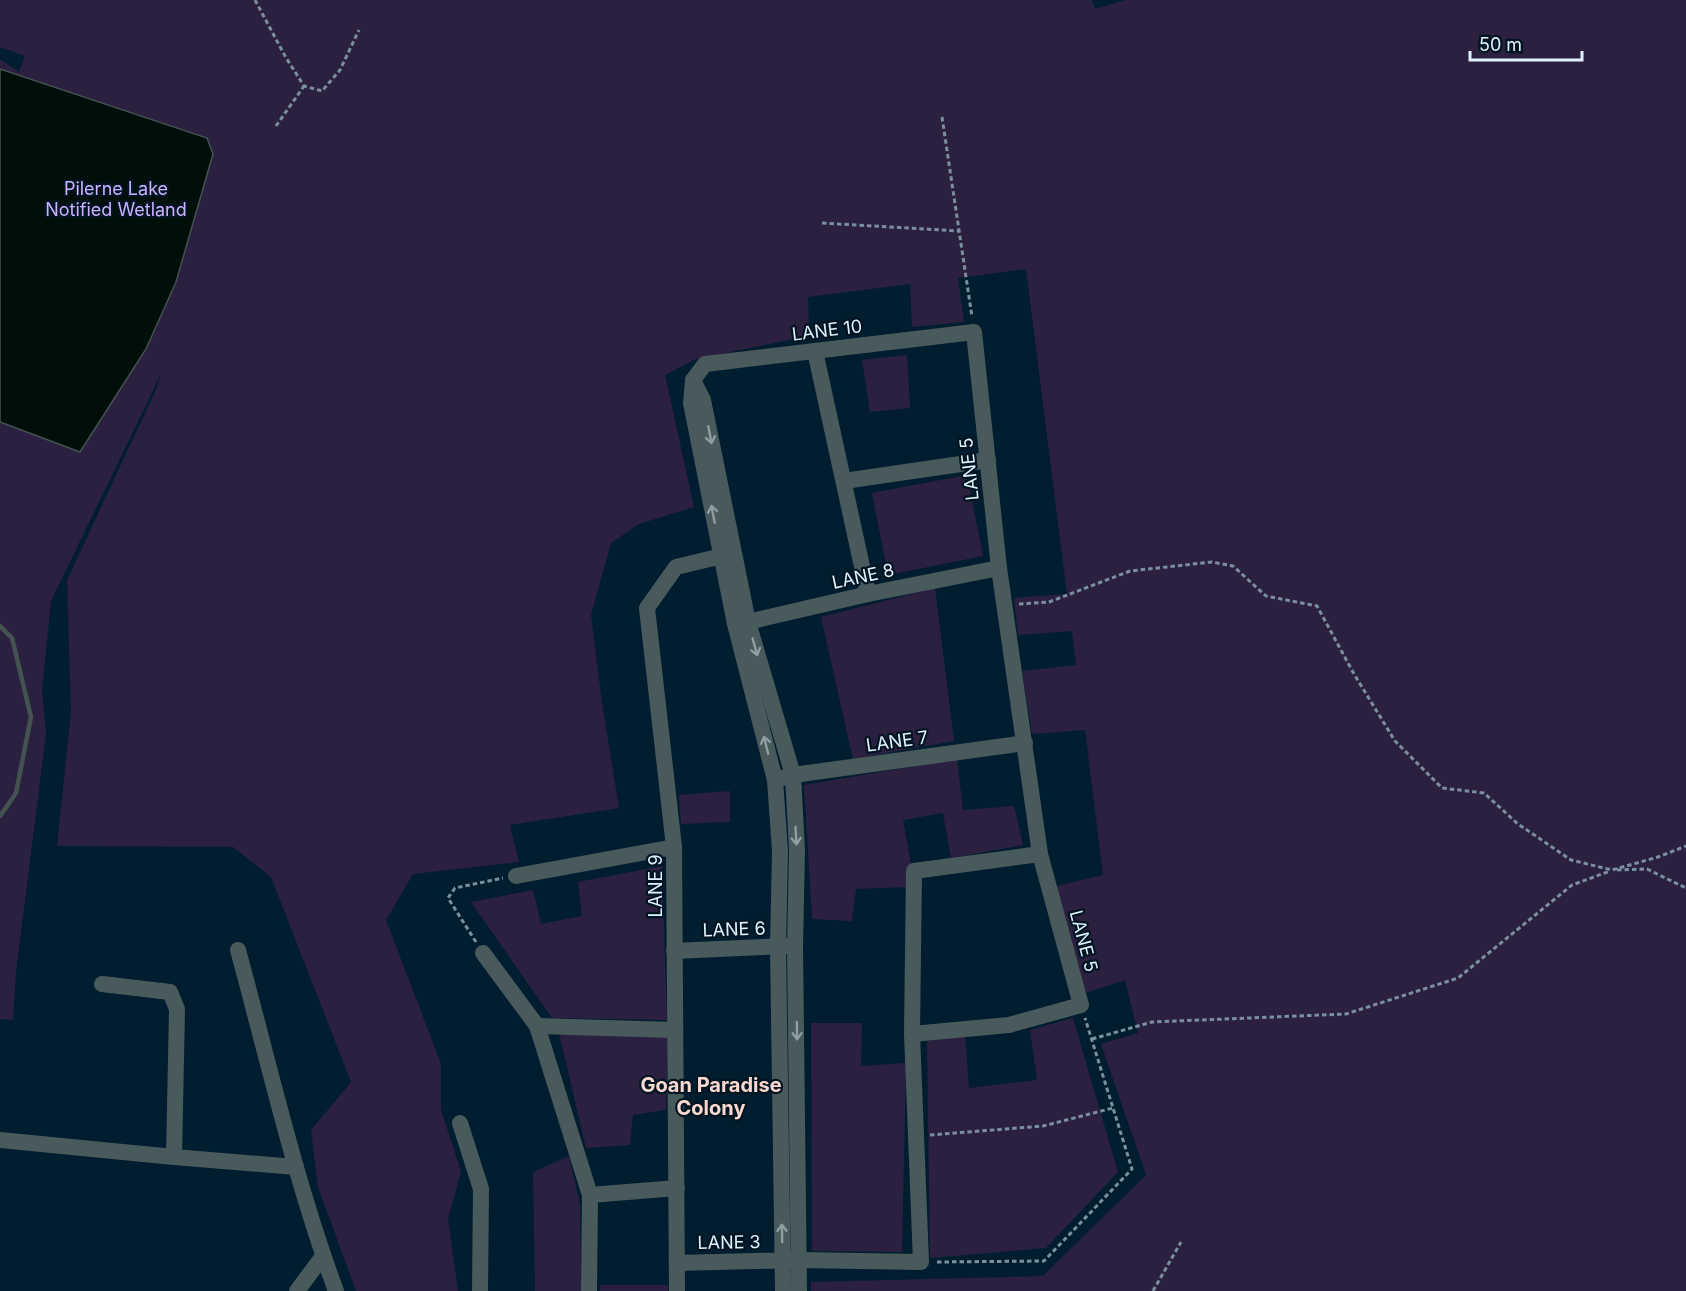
<svg xmlns="http://www.w3.org/2000/svg" width="1686" height="1291" font-family="Inter,sans-serif">
  <style>
    .green { fill: #2c2040 }
    .water { fill: #000f09; stroke: #435352; stroke-width: 1.5 }
    .lines { fill: none; stroke-linecap: round; stroke-linejoin: round }
    .stream { stroke: #435352; stroke-width: 4.5 }
    .path { stroke: #79909e; stroke-width: 3; stroke-dasharray: 4.5 3; stroke-linecap: butt }
    .minor { stroke: #495a5c; stroke-width: 16 }
    .oneway { stroke: #8d9ea4 }
    .labels { text-anchor: middle; dominant-baseline: central; stroke-width: 4.5; stroke-linejoin: round; paint-order: stroke }
    .park-label { font-size: 18px; fill: #ccb2ff; stroke: #001421 }
    .street-label { font-size: 18px; fill: #e0f1fd; stroke: #001421 }
    .neighbourhood-label { font-size: 20px; font-weight: bold; fill: #fad8cf; stroke: #001421 }
  </style>
  <rect width="100%" height="100%" fill="#001e2f"/>
  <g class="green">
    <polygon points="0,0 1092,0 1095,9 1126,0 1686,0 1686,1291 811,1291 811,1282 1043,1276 1146,1175 1101,1044 1138,1033 1125,980 1085,993 1056,886 1103,875 1085,730 1032,734 1022,671 1076,665 1072,631 1018,635 1014,598 1067,594 1026,269 958,278 964,322 912,327 910,284 808,297 809,336 696,359 665,375 694,507 639,524 611,543 591,615 602,703 619,808 510,825 519,862 413,874 386,920 441,1064 441,1110 461,1171 448,1219 458,1291 356,1291 318,1187 311,1130 351,1082 271,877 233,847 57,846 71,712 67,580 155,392 162,372 51,601 42,690 46,734 16,972 13,1020 0,1019 0,59 19,72 25,56 0,47"/>
    <polygon points="907,355 910,408 870,412 862,360"/>
    <polygon points="967,475 983,556 888,575 872,493"/>
    <polygon points="935,588 954,741 853,759 821,617"/>
    <polygon points="957,759 963,810 1014,806 1023,845 951,858 943,813 903,820 911,864 907,887 856,889 852,921 812,919 804,785"/>
    <polygon points="730,791 730,822 681,824 679,795"/>
    <polygon points="662,866 667,1020 552,1018 471,902 533,890 541,924 582,916 578,882"/>
    <polygon points="1073,1018 1118,1172 1046,1248 930,1258 927,1041 965,1036 969,1088 1037,1080 1030,1030"/>
    <polygon points="811,1023 862,1023 861,1066 906,1063 902,1252 812,1251"/>
    <polygon points="559,1033 668,1035 666,1110 633,1115 630,1145 586,1148"/>
    <polygon points="569,1156 580,1205 581,1291 535,1291 533,1172"/>
    <rect x="600" y="1285" width="68" height="6"/>
  </g>
  <polygon class="water" points="0,69 207,138 213,154 176,282 146,349 80,452 0,422"/>
  <g class="lines">
    <polyline class="stream" points="0,626 12,638 31,717 16,793 0,816"/>
    <g class="path">
      <polyline points="255,0 285,56 304,86 322,91 340,70 359,30"/>
      <polyline points="942,117 972,317"/>
      <polyline points="276,126 304,86"/>
      <polyline points="822,223 959,231"/>
      <polyline points="1019,604 1049,602 1130,571 1212,562 1233,566 1266,596 1317,606 1354,674 1395,741 1442,788 1484,793 1518,824 1571,860 1612,870 1658,857 1686,846"/>
      <polyline points="1617,870 1647,869 1686,888"/>
      <polyline points="476,942 448,898 455,888 503,878"/>
      <polyline points="1092,1039 1152,1022 1346,1014 1458,978 1572,885 1610,871"/>
      <polyline points="930,1135 1043,1126 1113,1108"/>
      <polyline points="937,1262 1044,1261 1132,1169 1085,1018"/>
      <polyline points="1153,1291 1181,1242"/>
    </g>
    <g class="minor">
      <polyline points="815,351 868,594"/>
      <polyline points="693,380 705,364 974,332 999,568 1040,854 1081,1005 1009,1025 912,1034"/>
      <polyline points="693,380 703,400 748,622 793,775 797,850 795,946 799,1291"/>
      <polyline points="693,381 691,403 735,624 775,780 780,851 778,947 783,1291"/>
      <polyline points="844,481 988,460"/>
      <polyline points="739,624 868,594 999,568"/>
      <polyline points="782,778 793,775 1025,743"/>
      <polyline points="516,876 674,847"/>
      <path d="M 238,950 C 269,1064 295,1180 336,1291"/>
      <polyline points="674,951 787,946"/>
      <polyline points="483,953 537,1026 590,1195 589,1291"/>
      <polyline points="102,984 170,992 177,1009 174,1157 296,1167"/>
      <polyline points="537,1026 675,1030"/>
      <polyline points="460,1123 481,1189 480,1291"/>
      <polyline points="0,1140 174,1157"/>
      <polyline points="590,1195 677,1188"/>
      <polyline points="677,1263 799,1260 921,1262 912,1034 914,871 1040,854"/>
      <polyline points="297,1291 323,1256"/>
      <polyline points="677,1291 674,847 647,608 676,567 722,556"/>
    </g>
  </g>
  <defs><path id="oneway-shaft" d="M-6 0H5M1.5-3L5.5 0L1.5 3" fill="none" stroke-width="1.6" stroke-linecap="round" stroke-linejoin="round" transform="scale(1.5)"/></defs>
  <g class="oneway">
    <use href="#oneway-shaft" transform="translate(710 435) rotate(79)"/>
    <use href="#oneway-shaft" transform="translate(713 514) rotate(-101)"/>
    <use href="#oneway-shaft" transform="translate(755 647) rotate(74)"/>
    <use href="#oneway-shaft" transform="translate(766 745) rotate(-104)"/>
    <use href="#oneway-shaft" transform="translate(796 836) rotate(87)"/>
    <use href="#oneway-shaft" transform="translate(797 1031) rotate(89)"/>
    <use href="#oneway-shaft" transform="translate(782 1233) rotate(-91)"/>
  </g>
  <g class="labels">
    <g class="park-label">
      <text x="116" y="188">Pilerne Lake<tspan x="116" dy="21">Notified Wetland</tspan></text>
    </g>
    <g class="street-label">
      <text transform="translate(827 330) rotate(-7)">LANE 10</text>
      <text transform="translate(969 469) rotate(-96)">LANE 5</text>
      <text transform="translate(863 576) rotate(-12)">LANE 8</text>
      <text transform="translate(897 741) rotate(-8)">LANE 7</text>
      <text transform="translate(655 886) rotate(-90)">LANE 9</text>
      <text transform="translate(734 929) rotate(-2)">LANE 6</text>
      <text transform="translate(1084 941) rotate(75)">LANE 5</text>
      <text transform="translate(729 1242) rotate(-1)">LANE 3</text>
    </g>
    <g class="neighbourhood-label">
      <text x="711" y="1085">Goan Paradise<tspan x="711" dy="23">Colony</tspan></text>
    </g>
  </g>
  <path d="M1470 51v9h112v-9" fill="none" stroke="#e0f1fd" stroke-width="3"/>
  <text x="1479" y="51" font-size="18" fill="#e0f1fd" stroke="#001421" stroke-width="4.5" paint-order="stroke">50 m</text>
</svg>
